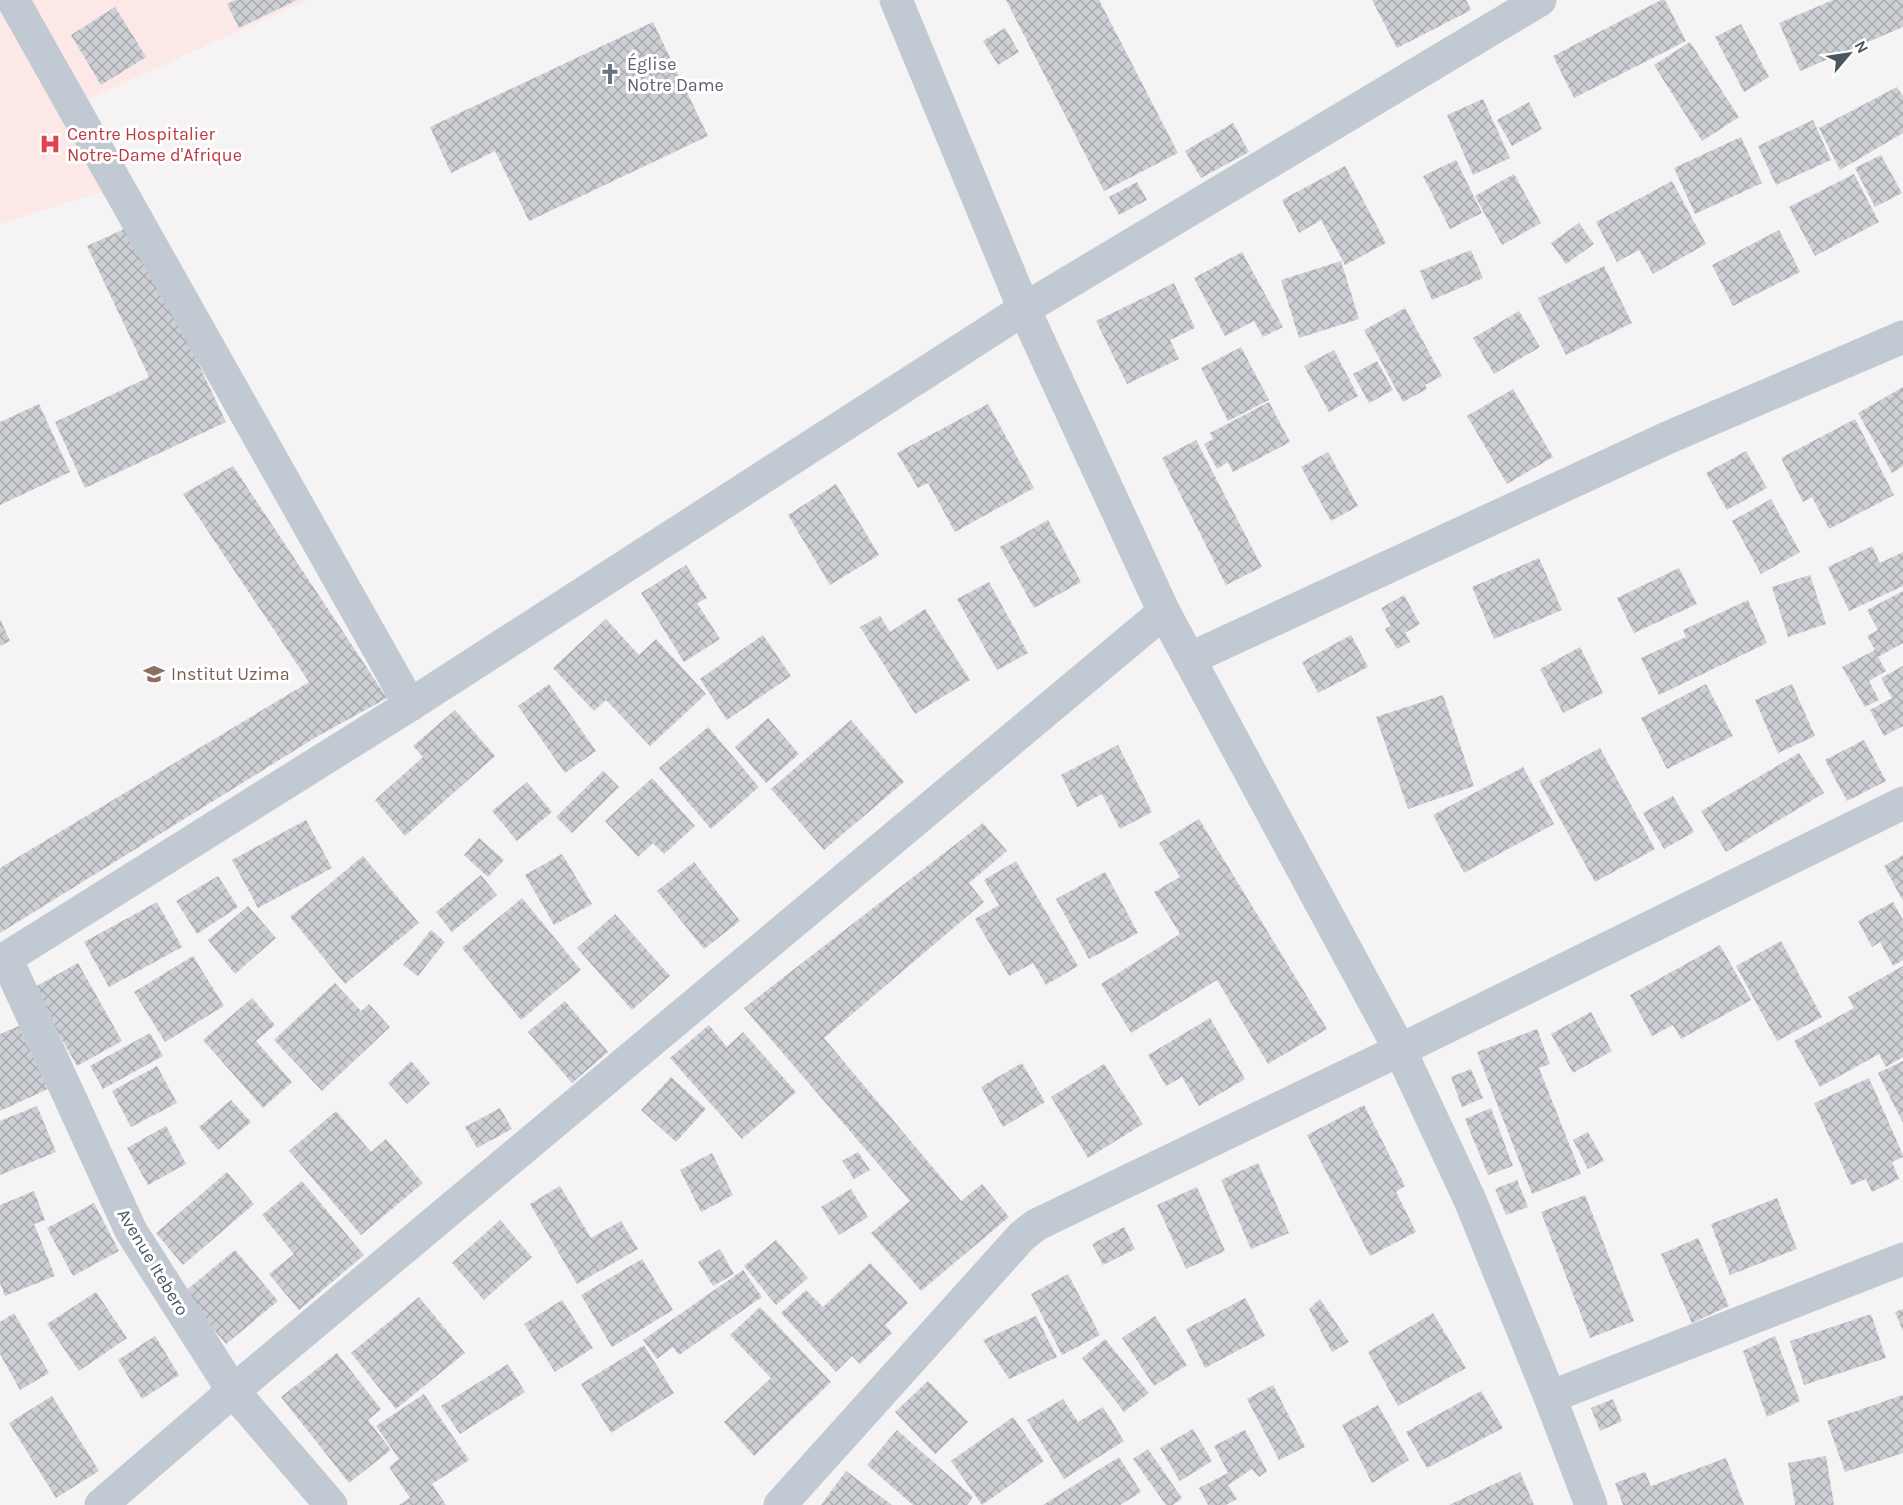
<svg xmlns="http://www.w3.org/2000/svg" width="1903" height="1505" font-family="Karla,sans-serif">
  <style>
    .medical { fill: #fce8e6 }
    .building { fill: url(#building-cross-hatch) }
    .lines { fill: none; stroke-linecap: round; stroke-linejoin: round }
    .minor { stroke: #c1cad2; stroke-width: 33 }
    .tertiary { stroke: #c1cad2; stroke-width: 33 }
    .labels { text-anchor: middle; dominant-baseline: central; stroke-width: 6; stroke-linejoin: round; paint-order: stroke }
    .worship-label { font-size: 18px; fill: #5b616d; stroke: #fff; text-anchor: start }
    .health-label { font-size: 18px; fill: #be3a42; stroke: #fff; text-anchor: start }
    .education-label { font-size: 18px; fill: #785e54; stroke: #fff; text-anchor: start }
    .street-label { font-size: 18px; fill: #4a5661; stroke: #fff }
  </style>
  <defs>
    <pattern id="building-cross-hatch" width="8" height="8" patternUnits="userSpaceOnUse" patternTransform="scale(1.5)"><rect width="8" height="8" fill="#cdcfd5"/><path d="M0 0l8 8M0 8l8-8" fill="none" stroke="#a8abb0"/></pattern>
  </defs>
  <rect width="100%" height="100%" fill="#f5f3f3"/>
  <polygon class="medical" points="0,0 307,0 79,103 120,186 0,224"/>
  <g class="building">
    <polygon points="235,0 297,0 239,28 227,4"/>
    <polygon points="1006,0 1099,0 1178,153 1104,191"/>
    <polygon points="1372,0 1466,0 1471,10 1397,48"/>
    <polygon points="1661,0 1665,0 1686,41 1574,98 1553,56"/>
    <polygon points="1833,0 1903,0 1903,27 1800,71 1779,23"/>
    <polygon points="115,7 146,57 101,85 71,35"/>
    <polygon points="653,22 708,136 529,221 495,151 451,173 430,127"/>
    <polygon points="1741,24 1769,77 1744,92 1715,37"/>
    <polygon points="1005,28 1019,52 998,65 983,41"/>
    <polygon points="1690,42 1739,117 1702,141 1654,65"/>
    <polygon points="1897,87 1903,96 1903,133 1840,170 1819,128"/>
    <polygon points="1483,99 1510,158 1473,175 1447,115"/>
    <polygon points="1529,102 1542,129 1512,146 1497,120"/>
    <polygon points="1813,120 1831,160 1776,185 1758,146"/>
    <polygon points="1233,123 1249,152 1201,178 1185,151"/>
    <polygon points="1741,137 1762,183 1695,214 1674,168"/>
    <polygon points="1881,155 1902,193 1875,207 1855,168"/>
    <polygon points="1456,160 1482,213 1450,229 1423,176"/>
    <polygon points="1345,166 1386,243 1345,265 1321,220 1299,233 1282,200"/>
    <polygon points="1514,174 1541,223 1502,245 1475,196"/>
    <polygon points="1854,174 1879,222 1815,256 1789,207"/>
    <polygon points="1672,181 1706,244 1653,274 1639,250 1617,262 1596,222"/>
    <polygon points="1137,182 1147,200 1119,215 1109,197"/>
    <polygon points="1579,223 1594,244 1566,264 1551,243"/>
    <polygon points="133,225 226,422 85,488 55,422 149,377 87,246"/>
    <polygon points="1779,230 1800,272 1733,306 1712,265"/>
    <polygon points="1471,250 1483,278 1432,300 1420,271"/>
    <polygon points="1242,252 1283,327 1263,337 1254,321 1225,336 1194,278"/>
    <polygon points="1341,261 1359,319 1299,338 1281,280"/>
    <polygon points="1604,266 1632,323 1566,355 1538,298"/>
    <polygon points="1174,283 1195,328 1170,340 1179,359 1127,384 1096,321"/>
    <polygon points="1405,308 1442,376 1425,385 1427,389 1403,402 1364,330"/>
    <polygon points="1519,311 1540,347 1494,374 1473,338"/>
    <polygon points="1241,347 1269,400 1228,421 1201,368"/>
    <polygon points="1334,350 1358,396 1329,412 1304,366"/>
    <polygon points="1377,361 1393,390 1369,403 1353,374"/>
    <polygon points="1903,387 1903,466 1892,473 1858,413"/>
    <polygon points="1513,389 1553,457 1507,484 1467,416"/>
    <polygon points="1269,402 1290,442 1233,472 1228,462 1217,469 1204,444 1213,439 1210,433"/>
    <polygon points="39,404 70,472 0,505 0,422"/>
    <polygon points="988,404 1034,488 955,532 928,483 918,488 897,453"/>
    <polygon points="1855,419 1894,495 1829,529 1812,497 1803,502 1781,458"/>
    <polygon points="1196,440 1262,567 1226,585 1162,458"/>
    <polygon points="1746,451 1767,488 1727,510 1706,473"/>
    <polygon points="1328,452 1358,506 1331,521 1301,467"/>
    <polygon points="233,466 387,698 318,736 0,933 0,868 309,682 183,494"/>
    <polygon points="836,484 879,555 830,585 788,515"/>
    <polygon points="1771,499 1800,552 1761,574 1732,521"/>
    <polygon points="1048,520 1081,582 1034,608 1000,547"/>
    <polygon points="1872,546 1880,563 1903,552 1903,586 1849,611 1828,567"/>
    <polygon points="1539,558 1562,610 1494,639 1472,587"/>
    <polygon points="686,565 707,598 697,603 720,639 684,662 641,593"/>
    <polygon points="1679,568 1697,604 1634,633 1617,598"/>
    <polygon points="1810,575 1826,624 1788,637 1772,587"/>
    <polygon points="989,582 1028,653 997,670 957,599"/>
    <polygon points="1903,591 1903,643 1878,657 1886,671 1869,681 1879,700 1865,707 1842,667 1875,650 1867,636 1878,630 1867,610"/>
    <polygon points="1404,595 1420,624 1405,633 1410,642 1397,649 1385,629 1391,626 1381,608"/>
    <polygon points="1748,600 1767,643 1659,695 1641,658 1686,637 1683,630"/>
    <polygon points="925,609 970,680 915,714 860,627 880,616 890,632"/>
    <polygon points="0,619 10,641 0,646"/>
    <polygon points="606,619 639,655 656,639 706,694 650,746 606,700 594,711 553,668"/>
    <polygon points="763,635 791,676 727,720 700,679"/>
    <polygon points="1351,635 1368,667 1318,693 1302,662"/>
    <polygon points="1580,647 1603,693 1563,713 1540,669"/>
    <polygon points="1903,666 1903,726 1884,736 1870,710 1892,698 1881,678"/>
    <polygon points="549,684 596,751 565,773 518,706"/>
    <polygon points="1706,684 1733,736 1667,769 1641,718"/>
    <polygon points="1792,684 1815,736 1778,753 1755,700"/>
    <polygon points="1443,695 1474,786 1408,809 1376,717"/>
    <polygon points="455,710 495,756 405,836 375,800 423,757 413,746"/>
    <polygon points="768,718 799,754 766,783 735,747"/>
    <polygon points="851,720 904,782 824,850 771,789"/>
    <polygon points="708,727 759,787 711,829 659,768"/>
    <polygon points="1864,740 1886,781 1847,801 1825,760"/>
    <polygon points="1118,745 1152,812 1120,829 1102,794 1077,807 1061,775"/>
    <polygon points="1600,748 1655,849 1595,882 1539,781"/>
    <polygon points="1799,753 1824,793 1726,852 1701,811"/>
    <polygon points="1523,767 1554,824 1464,873 1433,815"/>
    <polygon points="603,771 619,787 572,833 556,817"/>
    <polygon points="652,778 695,826 664,854 653,843 638,857 605,821"/>
    <polygon points="527,782 552,812 517,841 492,811"/>
    <polygon points="1673,796 1694,832 1664,849 1643,813"/>
    <polygon points="1199,819 1327,1029 1268,1064 1217,980 1131,1033 1101,984 1180,934 1154,892 1180,877 1159,843"/>
    <polygon points="306,820 332,868 258,908 232,860"/>
    <polygon points="983,823 1007,851 969,883 984,902 824,1038 961,1201 982,1184 1009,1217 921,1291 871,1233 910,1201 744,1008"/>
    <polygon points="479,838 504,860 488,877 464,855"/>
    <polygon points="562,854 592,904 554,925 525,875"/>
    <polygon points="1903,855 1903,901 1884,866"/>
    <polygon points="363,856 419,923 345,984 290,917"/>
    <polygon points="1016,861 1078,966 1046,985 1033,963 1009,976 975,919 999,905 984,880"/>
    <polygon points="694,862 740,921 704,949 657,891"/>
    <polygon points="1105,872 1138,933 1089,959 1056,899"/>
    <polygon points="481,875 497,895 452,932 436,912"/>
    <polygon points="218,876 238,907 197,934 176,901"/>
    <polygon points="522,898 581,970 521,1020 462,948"/>
    <polygon points="157,902 182,947 109,987 84,942"/>
    <polygon points="1893,902 1903,920 1903,960 1893,966 1880,942 1872,947 1858,921"/>
    <polygon points="248,906 276,938 235,974 208,940"/>
    <polygon points="615,914 670,976 632,1010 577,948"/>
    <polygon points="431,930 445,942 418,976 403,965"/>
    <polygon points="1781,941 1822,1017 1777,1041 1736,966"/>
    <polygon points="1720,945 1751,1000 1681,1039 1673,1025 1652,1036 1630,995"/>
    <polygon points="193,956 224,1006 165,1042 134,992"/>
    <polygon points="78,963 122,1041 77,1066 33,988"/>
    <polygon points="1903,966 1903,1057 1886,1067 1879,1054 1820,1087 1794,1041 1854,1008 1848,997"/>
    <polygon points="335,983 361,1011 369,1004 390,1027 322,1091 274,1040"/>
    <polygon points="252,998 275,1025 256,1041 292,1082 263,1108 203,1040"/>
    <polygon points="565,1001 608,1052 572,1083 528,1032"/>
    <polygon points="1591,1012 1612,1051 1573,1073 1551,1034"/>
    <polygon points="1210,1018 1245,1079 1199,1106 1182,1077 1166,1086 1148,1055"/>
    <polygon points="709,1025 727,1047 743,1032 796,1092 742,1139 670,1058"/>
    <polygon points="19,1026 48,1089 0,1111 0,1034"/>
    <polygon points="1537,1029 1550,1064 1539,1068 1581,1174 1532,1194 1477,1052"/>
    <polygon points="150,1033 163,1056 103,1089 90,1066"/>
    <polygon points="411,1061 430,1083 407,1104 388,1083"/>
    <polygon points="1903,1061 1903,1123 1878,1073"/>
    <polygon points="1022,1063 1045,1102 1003,1127 981,1087"/>
    <polygon points="1104,1064 1143,1124 1088,1158 1051,1097"/>
    <polygon points="157,1066 177,1103 131,1127 112,1091"/>
    <polygon points="1471,1069 1483,1098 1462,1107 1451,1077"/>
    <polygon points="671,1077 706,1109 676,1142 641,1110"/>
    <polygon points="1869,1078 1903,1155 1903,1157 1892,1162 1899,1179 1872,1192 1866,1179 1851,1185 1814,1103"/>
    <polygon points="231,1100 251,1122 218,1150 199,1127"/>
    <polygon points="1364,1105 1405,1186 1396,1192 1416,1232 1370,1256 1307,1135"/>
    <polygon points="37,1106 56,1152 0,1175 0,1121"/>
    <polygon points="500,1108 512,1129 477,1148 465,1127"/>
    <polygon points="1491,1108 1513,1166 1488,1175 1465,1119"/>
    <polygon points="336,1111 371,1152 386,1139 423,1183 361,1235 289,1151"/>
    <polygon points="166,1126 186,1164 148,1185 127,1148"/>
    <polygon points="1588,1132 1604,1161 1588,1169 1573,1140"/>
    <polygon points="858,1152 870,1170 854,1179 842,1161"/>
    <polygon points="712,1153 733,1195 701,1212 680,1170"/>
    <polygon points="1258,1163 1289,1233 1251,1249 1221,1180"/>
    <polygon points="227,1172 254,1204 183,1265 156,1233"/>
    <polygon points="1517,1180 1528,1207 1506,1215 1495,1189"/>
    <polygon points="302,1181 364,1255 299,1310 269,1274 294,1254 262,1215"/>
    <polygon points="560,1186 591,1238 621,1221 638,1249 577,1284 530,1204"/>
    <polygon points="1197,1187 1225,1251 1186,1269 1157,1205"/>
    <polygon points="851,1189 868,1217 839,1235 821,1207"/>
    <polygon points="34,1191 45,1220 34,1224 55,1276 5,1296 0,1283 0,1205"/>
    <polygon points="1585,1195 1634,1321 1590,1338 1541,1212"/>
    <polygon points="1777,1198 1797,1249 1730,1275 1711,1224"/>
    <polygon points="94,1203 119,1251 73,1276 47,1228"/>
    <polygon points="500,1220 532,1257 484,1300 452,1263"/>
    <polygon points="1124,1227 1135,1249 1103,1265 1092,1244"/>
    <polygon points="1698,1238 1729,1306 1692,1323 1661,1254"/>
    <polygon points="776,1240 808,1278 776,1305 744,1266"/>
    <polygon points="720,1249 734,1274 713,1286 698,1262"/>
    <polygon points="235,1250 278,1301 226,1344 183,1293"/>
    <polygon points="642,1259 673,1310 612,1347 581,1295"/>
    <polygon points="870,1263 908,1303 885,1325 892,1333 860,1364 852,1356 836,1372 781,1313 806,1290 823,1307"/>
    <polygon points="743,1270 762,1297 679,1355 673,1347 657,1359 643,1340"/>
    <polygon points="1068,1274 1100,1335 1062,1355 1031,1294"/>
    <polygon points="96,1292 127,1338 79,1371 47,1324"/>
    <polygon points="419,1297 465,1353 396,1409 351,1353"/>
    <polygon points="1245,1298 1265,1336 1205,1368 1186,1329"/>
    <polygon points="1320,1299 1349,1342 1332,1352 1309,1309"/>
    <polygon points="562,1300 593,1348 555,1372 524,1324"/>
    <polygon points="760,1307 831,1382 754,1456 724,1422 771,1378 730,1335"/>
    <polygon points="1903,1309 1903,1331 1895,1312"/>
    <polygon points="14,1313 49,1373 20,1390 0,1354 0,1322"/>
    <polygon points="1433,1313 1466,1368 1398,1406 1368,1352"/>
    <polygon points="1871,1314 1886,1358 1804,1385 1790,1341"/>
    <polygon points="1036,1316 1057,1357 1009,1379 983,1340"/>
    <polygon points="1155,1316 1187,1365 1154,1386 1122,1338"/>
    <polygon points="155,1336 179,1375 142,1399 118,1360"/>
    <polygon points="1775,1336 1800,1401 1767,1417 1743,1351"/>
    <polygon points="1105,1339 1149,1393 1124,1412 1082,1358"/>
    <polygon points="644,1345 674,1393 611,1433 581,1384"/>
    <polygon points="337,1353 381,1409 368,1420 391,1450 349,1483 281,1397"/>
    <polygon points="508,1364 525,1392 460,1434 441,1406"/>
    <polygon points="928,1381 968,1422 935,1454 895,1412"/>
    <polygon points="1273,1385 1305,1447 1279,1460 1247,1399"/>
    <polygon points="1481,1391 1503,1428 1427,1468 1406,1432"/>
    <polygon points="424,1394 469,1460 432,1484 446,1505 399,1505 410,1498 389,1467 399,1459 376,1426"/>
    <polygon points="1903,1395 1903,1453 1845,1472 1827,1421"/>
    <polygon points="52,1396 99,1471 56,1498 9,1423"/>
    <polygon points="1063,1399 1078,1422 1103,1407 1124,1441 1064,1479 1027,1420"/>
    <polygon points="1613,1399 1622,1421 1600,1431 1591,1408"/>
    <polygon points="1378,1405 1409,1460 1372,1483 1342,1425"/>
    <polygon points="1013,1417 1044,1461 982,1505 951,1461"/>
    <polygon points="1193,1429 1212,1461 1180,1481 1160,1448"/>
    <polygon points="897,1430 973,1497 967,1505 913,1505 867,1465"/>
    <polygon points="1245,1430 1267,1471 1259,1477 1252,1469 1228,1485 1237,1499 1226,1505 1208,1505 1199,1488 1228,1473 1214,1446"/>
    <polygon points="1148,1449 1182,1498 1173,1505 1166,1505 1133,1459"/>
    <polygon points="1826,1456 1834,1505 1795,1505 1788,1463"/>
    <polygon points="1119,1457 1141,1492 1120,1505 1043,1505"/>
    <polygon points="1726,1458 1744,1505 1623,1505 1615,1483 1645,1472 1651,1486"/>
    <polygon points="846,1471 892,1505 821,1505"/>
    <polygon points="1520,1472 1534,1505 1449,1505"/>
  </g>
  <g class="lines">
    <g class="minor">
      <polyline points="13,0 410,705"/>
      <polyline points="1189,659 1667,438 1903,337"/>
      <polyline points="6,958 131,1231 233,1391 331,1505"/>
      <polyline points="0,962 410,705 1024,309 1540,0"/>
      <polyline points="1550,1397 1903,1259"/>
      <polyline points="101,1505 233,1391 1164,612"/>
      <polyline points="780,1505 1022,1236 1036,1225 1400,1050 1903,803"/>
    </g>
    <polyline class="tertiary" points="896,0 1024,309 1164,612 1400,1050 1470,1200 1550,1397 1591,1505"/>
  </g>
  <defs>
    <symbol id="church-bare" viewBox="-9 -9 18 18"><path d="M-1.2-6h2.4v3.5h3.3v2.4h-3.3V6h-2.4V-.1h-3.3v-2.4h3.3Z" fill="#6b7280" stroke="#fff" stroke-width="2.5" paint-order="stroke"/></symbol>
    <symbol id="hospital-bare" viewBox="-9 -9 18 18"><path d="M-5-5h3v3.5h4V-5h3V5h-3V1.5h-4V5h-3Z" fill="#e0444e" stroke="#fff" stroke-width="2.5" paint-order="stroke"/></symbol>
    <symbol id="school-bare" viewBox="-9 -9 18 18"><path d="M0-5L7-2L0 1L-7-2ZM-4 1L0 2.5L4 1V4Q0 6-4 4Z" fill="#8d6e63" stroke="#fff" stroke-width="2.5" paint-order="stroke"/></symbol>
  </defs>
  <g fill-rule="evenodd">
    <use href="#church-bare" x="595" y="59" width="30" height="30"/>
    <use href="#hospital-bare" x="35" y="129" width="30" height="30"/>
    <use href="#school-bare" x="139" y="659" width="30" height="30"/>
  </g>
  <g class="labels">
    <g class="worship-label">
      <text x="627" y="64">Église<tspan x="627" dy="21">Notre Dame</tspan></text>
    </g>
    <g class="health-label">
      <text x="67" y="134">Centre Hospitalier<tspan x="67" dy="21">Notre-Dame d'Afrique</tspan></text>
    </g>
    <g class="education-label">
      <text x="171" y="674">Institut Uzima</text>
    </g>
    <g class="street-label">
      <text transform="translate(153 1262) rotate(59)">Avenue Itebero</text>
    </g>
  </g>
  <g transform="translate(1849 54) rotate(61)" stroke="#ffffff" stroke-width="4.5" paint-order="stroke">
  <path d="M0-4.5L10 22L0 15L-10 22Z" fill="#4a5661"/>
  <text y="-9" font-size="16" font-weight="bold" text-anchor="middle" fill="#4a5661">N</text>
  </g>
</svg>
